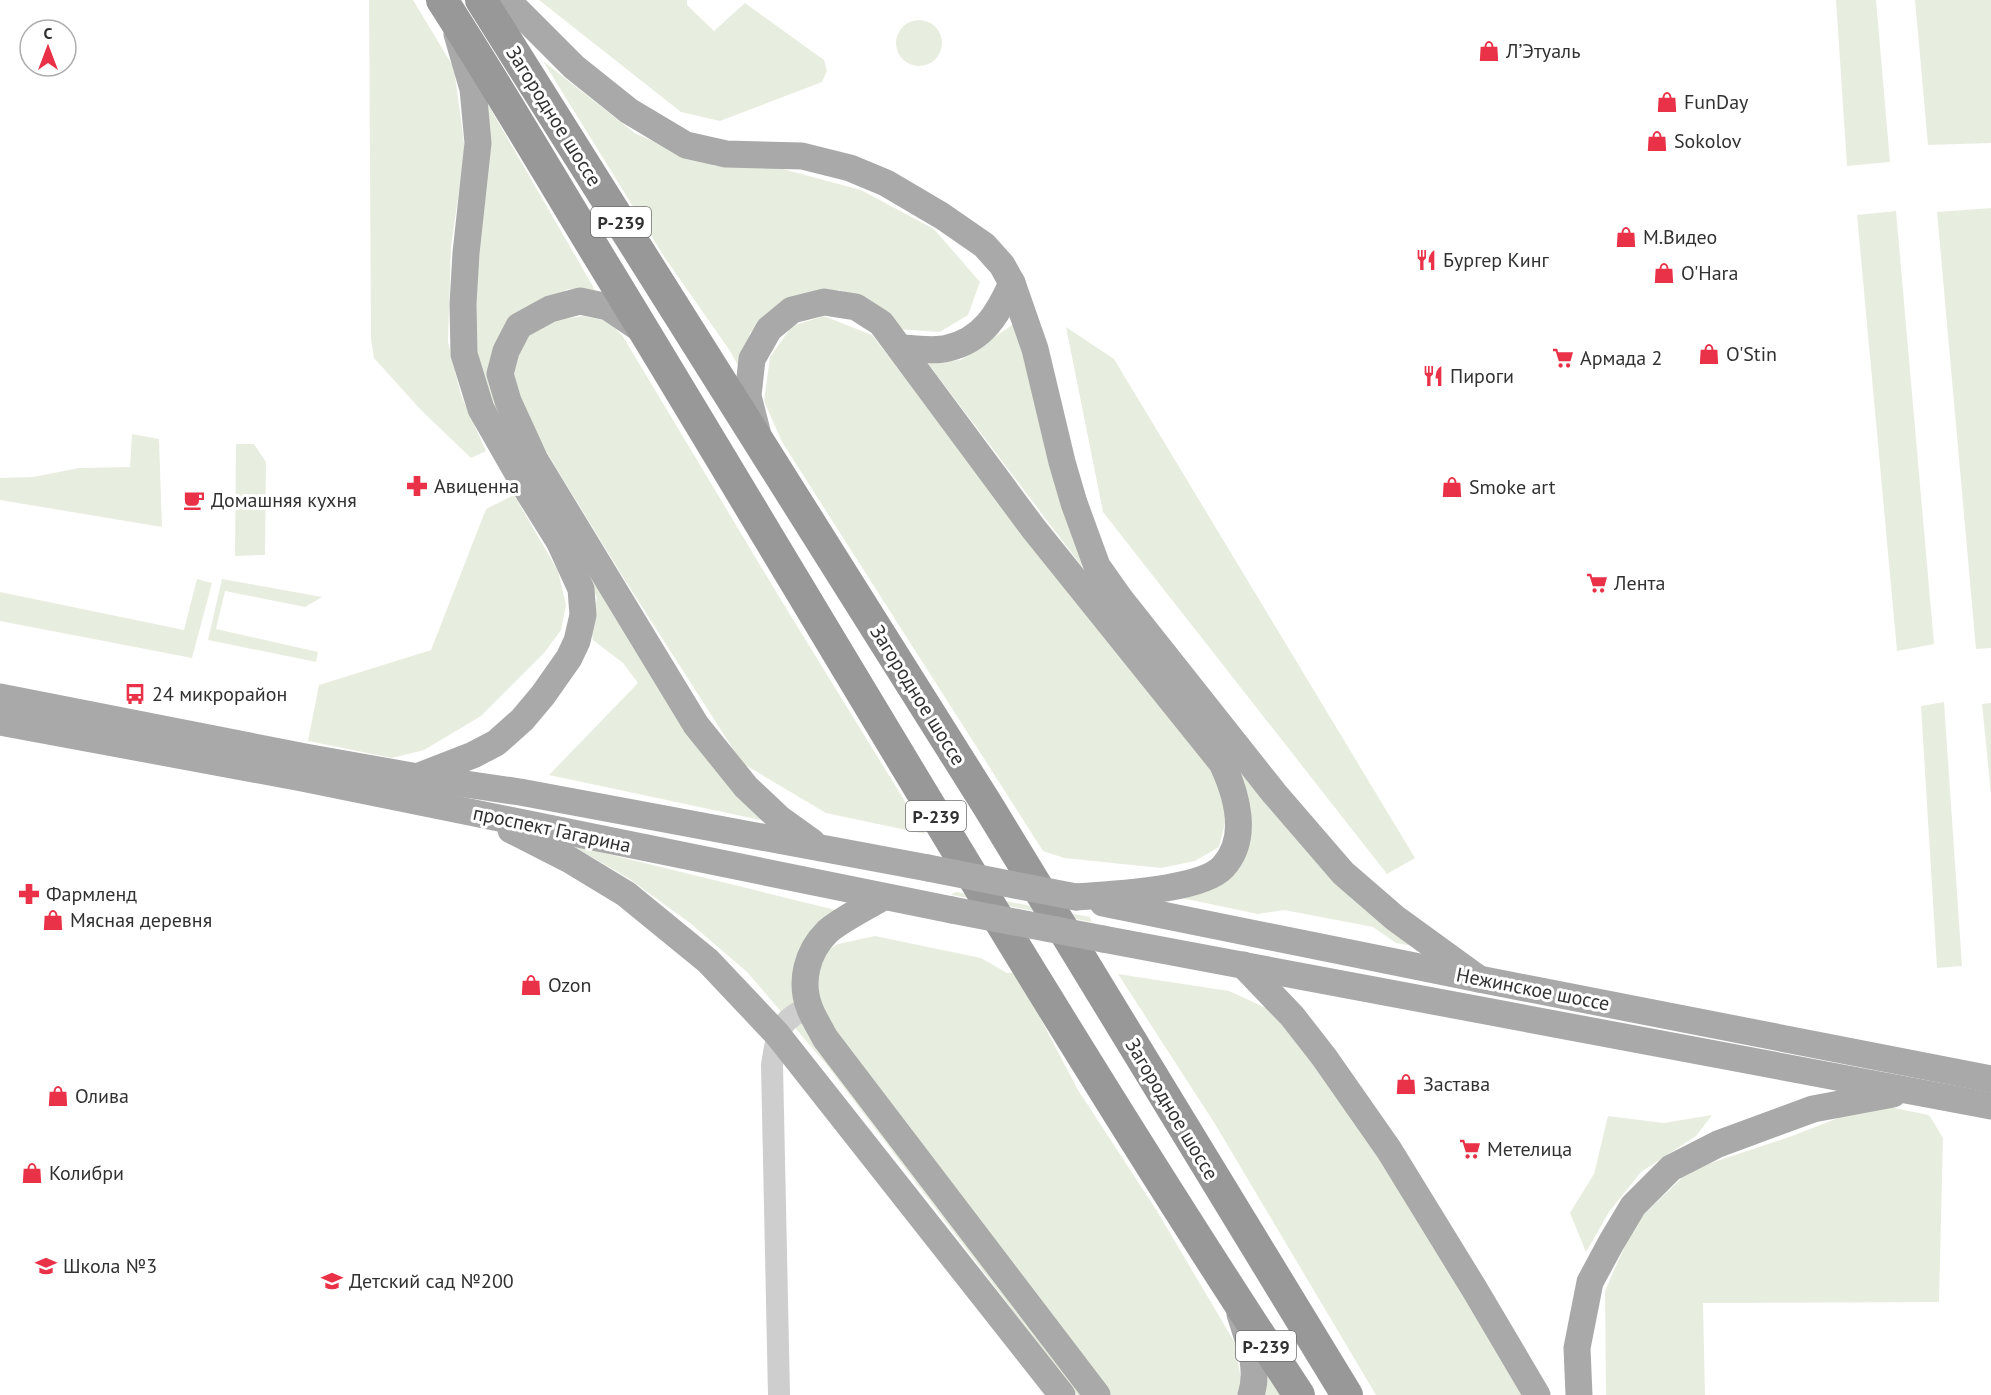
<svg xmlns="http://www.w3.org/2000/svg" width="1991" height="1395" font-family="'PT Sans',sans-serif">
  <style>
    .green { fill: #e8eedf }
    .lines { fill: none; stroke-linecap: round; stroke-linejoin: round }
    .minor { stroke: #cecece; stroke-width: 22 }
    .major { stroke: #a9a9a9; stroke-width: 27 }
    .highway { stroke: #989898; stroke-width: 32 }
    .major-bridge { stroke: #a9a9a9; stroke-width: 27 }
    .labels { text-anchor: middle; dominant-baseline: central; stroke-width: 6; stroke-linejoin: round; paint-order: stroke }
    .shield { fill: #fff; stroke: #6f6f6f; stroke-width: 1.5 }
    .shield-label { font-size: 18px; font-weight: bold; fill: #313131 }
    .poi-label { font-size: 20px; fill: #313131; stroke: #fff; text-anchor: start }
    .street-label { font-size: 20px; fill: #313131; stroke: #fff }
  </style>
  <rect width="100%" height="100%" fill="#fff"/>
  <g class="green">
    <polygon points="369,0 413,0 454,68 465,150 451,247 448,342 461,395 486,451 471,458 421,410 374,358 371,339"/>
    <polygon points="539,0 687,0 687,5 714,31 745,3 824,60 827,71 822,82 720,121 681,112"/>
    <polygon points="1836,0 1876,0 1890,162 1847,166"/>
    <polygon points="1915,0 1991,0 1991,143 1928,145"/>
    <circle cx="919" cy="43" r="23"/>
    <polygon points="543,61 636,134 715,166 779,168 861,190 934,229 980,282 968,315 940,332 896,329 863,298 839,290 799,296 773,309 750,333 741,371 730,351 663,255"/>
    <polygon points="486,101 595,290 568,289 514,317 491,375 765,821 549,775 638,683 623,663 593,640 591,629 597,598 583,563 502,434 472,338"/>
    <polygon points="1991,208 1991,648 1976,649 1937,212"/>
    <polygon points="1896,211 1934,644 1897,651 1857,215"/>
    <polygon points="583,316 607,321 622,335 778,595 925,834 826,813 742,763 623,577 523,414 511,368 527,337 552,321"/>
    <polygon points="824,316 872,335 1217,778 1227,815 1219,847 1195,861 1161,868 1064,858 1043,851 782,442 764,401 770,357 792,326"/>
    <polygon points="1015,323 1082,552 1420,947 1396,943 1373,927 1284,910 1258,914 1172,896 1251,829 1246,788 1225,752 1114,609 927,362 961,360"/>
    <polygon points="1066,327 1114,359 1415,858 1387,874 1103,512"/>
    <polygon points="132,434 159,439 162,527 0,500 0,478 33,477 79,468 130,467"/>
    <polygon points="236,444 254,444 266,462 265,555 235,556"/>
    <polygon points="514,495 558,571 566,605 561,630 544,653 481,716 424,750 392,758 308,741 319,685 431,650 486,509"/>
    <polygon points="197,579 212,583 192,658 0,621 0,592 184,630"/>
    <polygon points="222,579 322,597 305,607 225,591 216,629 318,652 316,662 208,640"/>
    <polygon points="1944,702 1962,966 1937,968 1921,706"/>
    <polygon points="1991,703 1991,794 1982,704"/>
    <polygon points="571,845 844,912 795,973 1089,1395 1077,1395 826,1064 747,972 690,923 628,878"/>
    <polygon points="957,892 1090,917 1091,922 952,895 953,893"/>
    <polygon points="875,936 981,958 1007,973 1016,972 1078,1090 1157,1211 1235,1343 1242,1386 1237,1395 1110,1395 826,1019 813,985 819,955 838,944"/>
    <polygon points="1118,974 1229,991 1277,1013 1336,1088 1527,1395 1376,1395 1215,1124"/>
    <polygon points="1874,1104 1929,1115 1943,1138 1939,1302 1703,1303 1705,1395 1606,1395 1605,1291 1635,1223 1690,1170 1792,1136"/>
    <polygon points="1712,1115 1696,1136 1641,1172 1609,1212 1586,1252 1570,1213 1594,1174 1608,1116 1664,1123"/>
    <polygon points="1268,1374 1281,1395 1264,1395"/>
  </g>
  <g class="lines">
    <path class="minor" d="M 779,1395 L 772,1065 C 777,1034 778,1020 809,1007"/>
    <g class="major">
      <polyline points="507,0 574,67 629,111 686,145 726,154 802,156 850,168 886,183 942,216 984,245 1002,265 1012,283 1035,349 1062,462 1074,503 1097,566 1121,600 1274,793 1343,873 1395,918 1479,979"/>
      <polyline points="642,330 608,307 580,301 550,309 519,326 506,351 500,374 508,401 535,460 696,725 746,787 780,819 812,842"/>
      <path d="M 900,348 C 915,348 934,352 948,348 C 983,340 998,314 1012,283"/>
      <path d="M 757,431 L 748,396 L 752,359 L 769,329 L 792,310 L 824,302 L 856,307 L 881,323 L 1033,528 L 1222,763 C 1236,793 1250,838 1223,867 C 1201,891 1109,894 1076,897"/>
      <polyline points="0,697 305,757 418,777 520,792 928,868"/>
      <polyline points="0,722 302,778 952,910"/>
      <polyline points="419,776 473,755 496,743 522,720 543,695 569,658 577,641 583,615 581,589 559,541 529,493 481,409 464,354 463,304 466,253 478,143 473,89 457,34"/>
      <polyline points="511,830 570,860 626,894 708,961 777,1034 1062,1395"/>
      <path d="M 883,897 C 867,907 840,920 827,932 C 807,952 799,982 810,1009 C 814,1019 820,1028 825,1038 L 1097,1395"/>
      <polyline points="1103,903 1479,979 1991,1079"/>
      <polyline points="1103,939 1991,1106"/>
      <polyline points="1243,965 1292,1016 1324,1057 1389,1150 1475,1290 1537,1395"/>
      <path d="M 1240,1314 C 1248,1340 1260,1368 1251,1395"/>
      <polyline points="1579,1395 1577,1348 1590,1282 1611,1243 1633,1206 1671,1168 1718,1144 1813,1109 1893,1094"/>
    </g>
    <g class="highway">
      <path d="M 442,0 C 497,85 548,173 601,260 C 832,639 1054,1024 1299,1395"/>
      <polyline points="481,0 988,806 1347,1395"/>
    </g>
    <g class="major-bridge">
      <polyline points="928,868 1076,897"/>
      <polyline points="952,910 1103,939"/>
    </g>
  </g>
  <defs>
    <symbol id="shop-bare" viewBox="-9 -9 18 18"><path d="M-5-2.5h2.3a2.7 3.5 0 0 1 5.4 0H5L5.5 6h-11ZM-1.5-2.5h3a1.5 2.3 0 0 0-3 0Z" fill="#e93148" stroke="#fff" stroke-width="2.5" paint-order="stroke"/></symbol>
    <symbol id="restaurant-bare" viewBox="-9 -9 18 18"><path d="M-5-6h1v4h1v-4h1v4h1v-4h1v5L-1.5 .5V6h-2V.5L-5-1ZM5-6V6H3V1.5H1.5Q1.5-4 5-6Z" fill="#e93148" stroke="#fff" stroke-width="2.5" paint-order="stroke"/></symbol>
    <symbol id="supermarket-bare" viewBox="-9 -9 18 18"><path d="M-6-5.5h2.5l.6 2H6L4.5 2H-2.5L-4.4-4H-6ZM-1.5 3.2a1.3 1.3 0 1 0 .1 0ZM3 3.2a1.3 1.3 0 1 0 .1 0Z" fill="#e93148" stroke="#fff" stroke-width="2.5" paint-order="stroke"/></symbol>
    <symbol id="pharmacy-bare" viewBox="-9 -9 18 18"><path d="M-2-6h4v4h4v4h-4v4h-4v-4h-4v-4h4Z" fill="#e93148" stroke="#fff" stroke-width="2.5" paint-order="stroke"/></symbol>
    <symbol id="cafe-bare" viewBox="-9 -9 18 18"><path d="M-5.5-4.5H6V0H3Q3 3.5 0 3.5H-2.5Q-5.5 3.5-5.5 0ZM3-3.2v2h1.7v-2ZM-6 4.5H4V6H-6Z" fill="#e93148" stroke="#fff" stroke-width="2.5" paint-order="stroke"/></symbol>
    <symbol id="bus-bare" viewBox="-9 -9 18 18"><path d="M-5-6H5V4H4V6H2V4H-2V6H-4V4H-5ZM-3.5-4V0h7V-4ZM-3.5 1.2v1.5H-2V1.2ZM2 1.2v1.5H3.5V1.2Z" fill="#e93148" stroke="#fff" stroke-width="2.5" paint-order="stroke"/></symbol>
    <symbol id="school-bare" viewBox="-9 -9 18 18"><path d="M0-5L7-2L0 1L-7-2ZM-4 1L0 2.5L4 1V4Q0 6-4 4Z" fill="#e93148" stroke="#fff" stroke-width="2.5" paint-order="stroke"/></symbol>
  </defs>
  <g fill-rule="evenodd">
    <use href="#shop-bare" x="1474" y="36" width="30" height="30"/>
    <use href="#shop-bare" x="1652" y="87" width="30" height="30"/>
    <use href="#shop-bare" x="1642" y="126" width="30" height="30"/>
    <use href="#shop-bare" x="1611" y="222" width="30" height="30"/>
    <use href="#restaurant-bare" x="1411" y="245" width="30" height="30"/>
    <use href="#shop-bare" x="1649" y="258" width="30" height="30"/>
    <use href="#shop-bare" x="1694" y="339" width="30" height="30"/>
    <use href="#supermarket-bare" x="1548" y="343" width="30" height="30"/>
    <use href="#restaurant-bare" x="1418" y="361" width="30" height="30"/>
    <use href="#pharmacy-bare" x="402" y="471" width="30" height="30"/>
    <use href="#shop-bare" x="1437" y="472" width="30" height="30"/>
    <use href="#cafe-bare" x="179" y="485" width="30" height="30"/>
    <use href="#supermarket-bare" x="1582" y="568" width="30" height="30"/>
    <use href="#bus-bare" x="120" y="679" width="30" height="30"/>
    <use href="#pharmacy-bare" x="14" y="879" width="30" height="30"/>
    <use href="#shop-bare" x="38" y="905" width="30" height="30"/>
    <use href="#shop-bare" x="516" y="970" width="30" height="30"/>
    <use href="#shop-bare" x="1391" y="1069" width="30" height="30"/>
    <use href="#shop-bare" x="43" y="1081" width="30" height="30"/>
    <use href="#supermarket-bare" x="1455" y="1134" width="30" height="30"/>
    <use href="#shop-bare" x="17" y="1158" width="30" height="30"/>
    <use href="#school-bare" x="31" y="1251" width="30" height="30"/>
    <use href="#school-bare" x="317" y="1266" width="30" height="30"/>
  </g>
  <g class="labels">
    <g class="shield">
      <rect x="591" y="207" width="60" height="30" rx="4.5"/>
      <rect x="906" y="801" width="60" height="30" rx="4.5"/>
      <rect x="1236" y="1331" width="60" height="30" rx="4.5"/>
    </g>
    <g class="shield-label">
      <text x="621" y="222">Р-239</text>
      <text x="936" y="816">Р-239</text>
      <text x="1266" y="1346">Р-239</text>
    </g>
    <g class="poi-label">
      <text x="1506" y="51">Л’Этуаль</text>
      <text x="1684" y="102">FunDay</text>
      <text x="1674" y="141">Sokolov</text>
      <text x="1643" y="237">М.Видео</text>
      <text x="1443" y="260">Бургер Кинг</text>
      <text x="1681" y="273">O'Hara</text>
      <text x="1726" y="354">O'Stin</text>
      <text x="1580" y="358">Армада 2</text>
      <text x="1450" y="376">Пироги</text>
      <text x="434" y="486">Авиценна</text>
      <text x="1469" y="487">Smoke art</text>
      <text x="211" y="500">Домашняя кухня</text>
      <text x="1614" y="583">Лента</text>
      <text x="152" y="694">24 микрорайон</text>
      <text x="46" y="894">Фармленд</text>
      <text x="70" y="920">Мясная деревня</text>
      <text x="548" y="985">Ozon</text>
      <text x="1423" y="1084">Застава</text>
      <text x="75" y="1096">Олива</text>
      <text x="1487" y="1149">Метелица</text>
      <text x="49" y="1173">Колибри</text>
      <text x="63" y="1266">Школа №3</text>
      <text x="349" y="1281">Детский сад №200</text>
    </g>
    <g class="street-label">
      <text transform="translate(554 116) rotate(58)">Загородное шоссе</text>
      <text transform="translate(918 695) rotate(58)">Загородное шоссе</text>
      <text transform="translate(552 829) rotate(12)">проспект Гагарина</text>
      <text transform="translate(1533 989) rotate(11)">Нежинское шоссе</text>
      <text transform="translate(1172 1109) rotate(59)">Загородное шоссе</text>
    </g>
  </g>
  <g transform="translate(48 48)"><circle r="28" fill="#ffffff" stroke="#adadad" stroke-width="1.5"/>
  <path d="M0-4.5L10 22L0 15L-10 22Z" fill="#e93148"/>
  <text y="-9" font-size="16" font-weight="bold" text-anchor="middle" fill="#313131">С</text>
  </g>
</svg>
